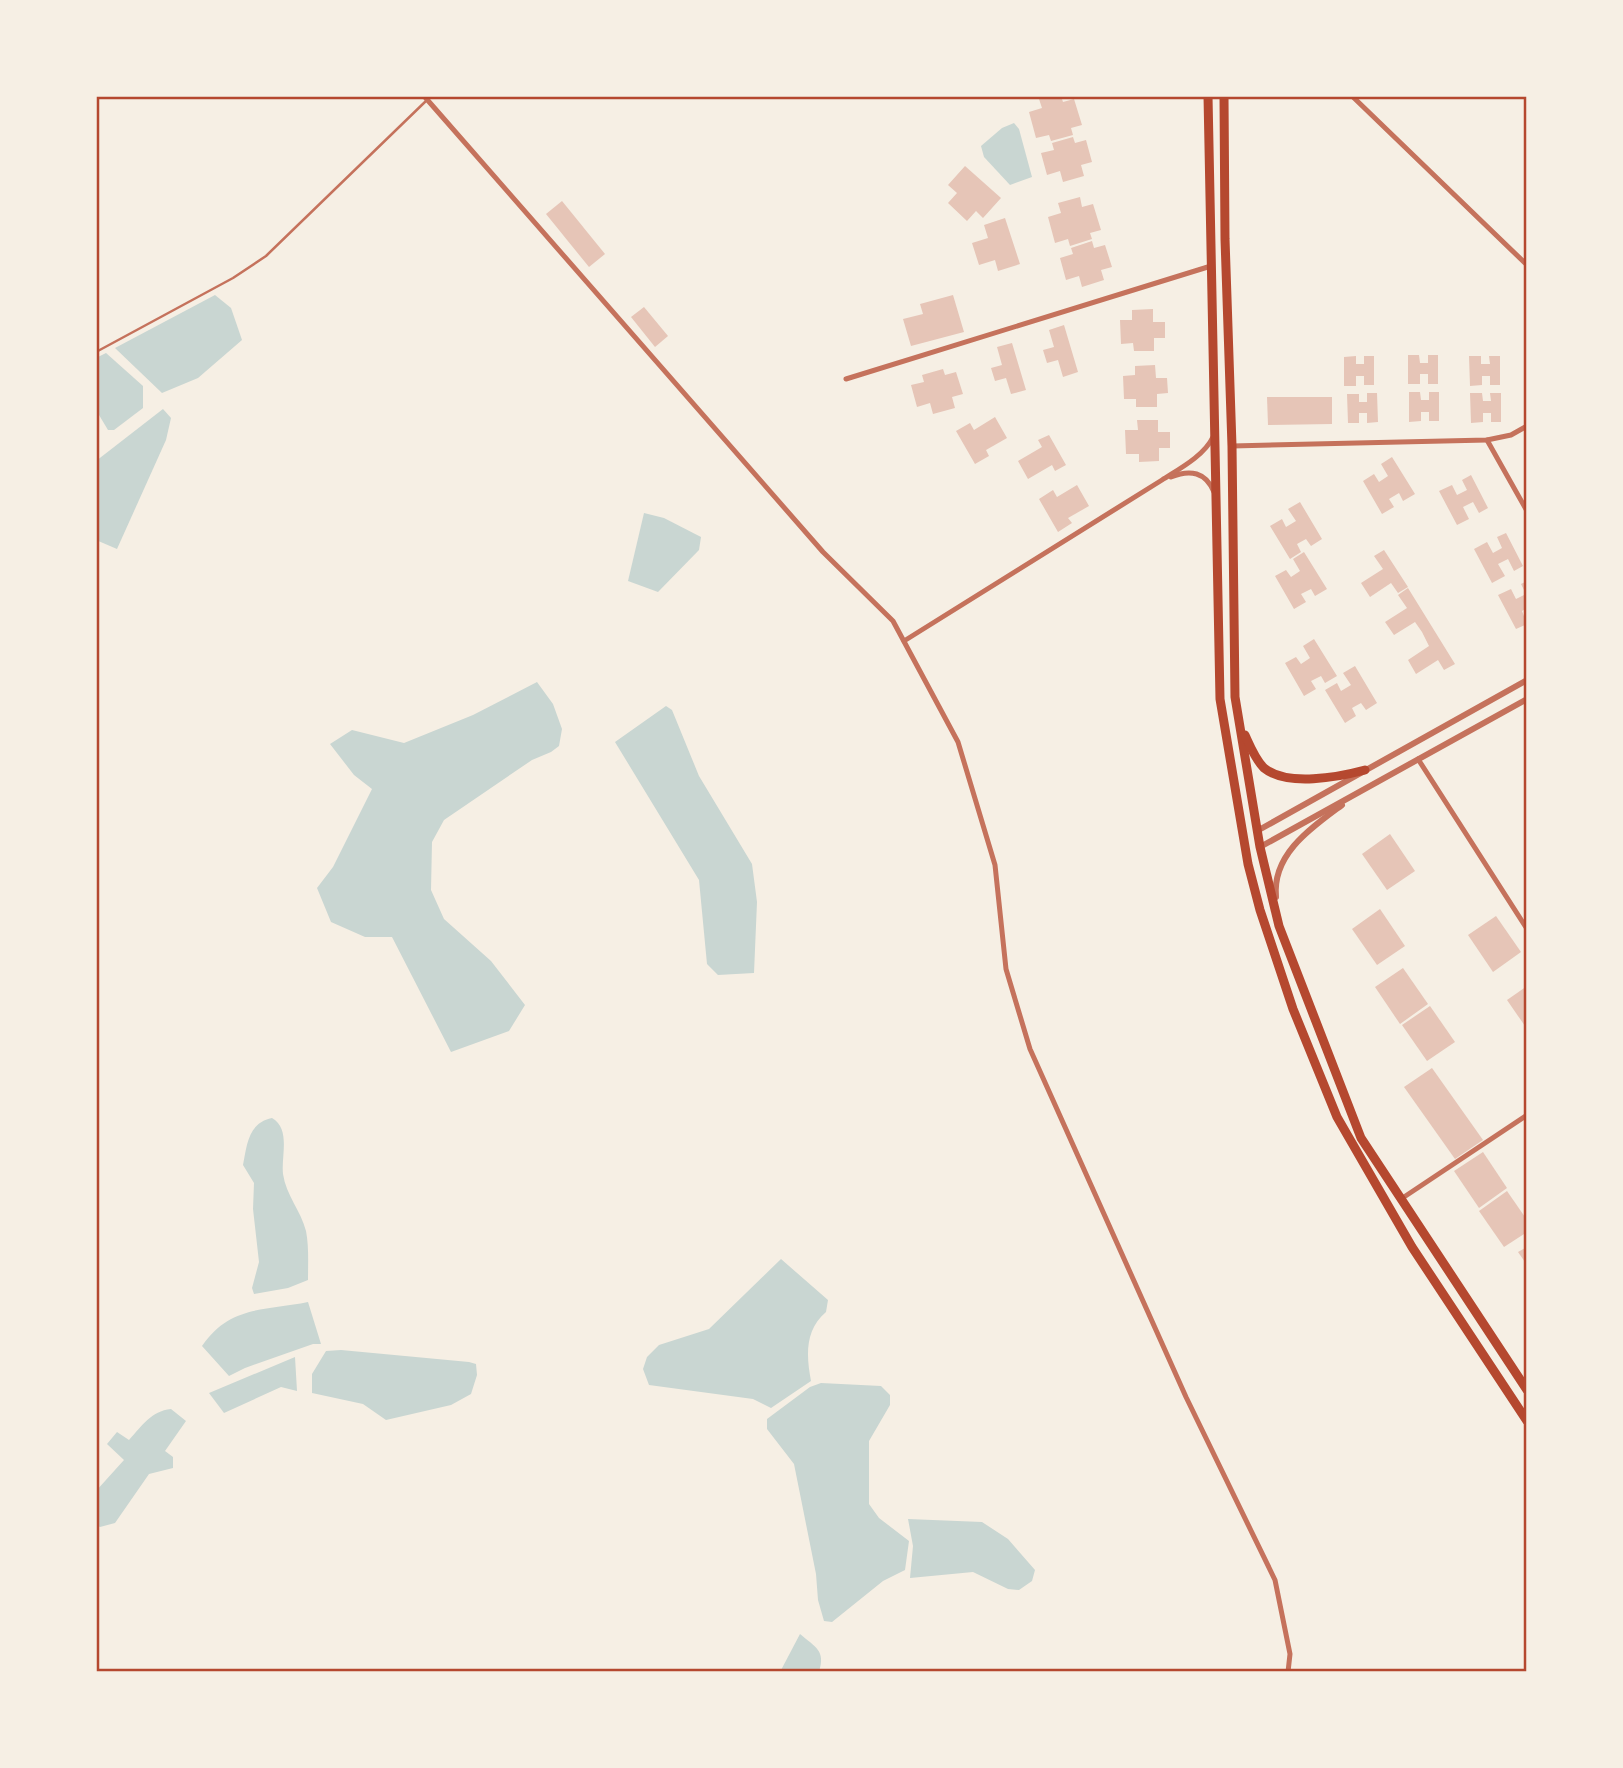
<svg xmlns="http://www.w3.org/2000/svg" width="1623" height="1768" font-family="'Golos Text',sans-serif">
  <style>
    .water { fill: #c9d6d2 }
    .building { fill: #e6c5b7 }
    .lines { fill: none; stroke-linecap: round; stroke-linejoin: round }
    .service { stroke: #c5725c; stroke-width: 2.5 }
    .minor { stroke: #c5725c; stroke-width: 5 }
    .tertiary { stroke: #c5725c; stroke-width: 6 }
    .trunk { stroke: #b5482f; stroke-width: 9 }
    .neatline { fill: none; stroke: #b5482f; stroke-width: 2.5 }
  </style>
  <rect width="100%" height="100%" fill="#f6efe4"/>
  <g class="water">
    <polygon points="1014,123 1019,129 1032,177 1010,185 984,157 981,146 1002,128"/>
    <polygon points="215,295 231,308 242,340 198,378 162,393 115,348"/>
    <polygon points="106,353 143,386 143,408 114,430 108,430 96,410 96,358"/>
    <polygon points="163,409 171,418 166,440 117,549 96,540 96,461"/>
    <polygon points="644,513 664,518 701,537 699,550 658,592 628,581"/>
    <polygon points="537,682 553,704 562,729 559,746 551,752 532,760 444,820 432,842 431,890 444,919 491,961 525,1005 509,1031 451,1052 392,937 365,937 331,922 317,888 333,867 372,789 354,775 330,744 352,730 404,743 473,715"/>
    <polygon points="666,706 672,710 699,776 752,864 757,902 754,973 718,975 707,964 699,880 615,742"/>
    <path d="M 272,1118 C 291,1129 281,1156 283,1174 C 286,1195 301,1211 306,1231 C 309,1246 308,1264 308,1280 L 288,1288 L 254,1294 L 252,1288 L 259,1262 L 253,1209 L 254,1183 L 243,1165 C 247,1145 248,1123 272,1118 Z"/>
    <path d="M 781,1259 L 828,1300 L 826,1312 C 805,1330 806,1355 811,1381 L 771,1408 L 753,1399 L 649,1385 L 643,1369 L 647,1357 L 659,1345 L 709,1329 Z"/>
    <path d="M 308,1302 L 321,1344 L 313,1344 L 245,1368 L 229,1376 L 202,1346 C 230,1305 265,1311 308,1302 Z"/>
    <polygon points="341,1350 469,1362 476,1364 477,1375 471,1394 451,1405 386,1420 363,1404 312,1393 312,1374 326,1351"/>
    <polygon points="295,1357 297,1391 281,1387 224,1413 209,1393"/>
    <polygon points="821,1383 881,1386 890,1395 890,1405 869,1441 869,1504 879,1518 909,1541 905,1570 883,1581 832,1622 824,1621 818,1600 816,1574 794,1464 767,1429 767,1419 810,1387"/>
    <path d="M 171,1409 L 186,1421 L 165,1451 L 173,1457 L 173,1468 L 149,1474 L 115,1523 L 100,1527 L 96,1525 L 96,1491 L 124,1460 L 107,1444 L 117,1432 L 129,1440 C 142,1426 151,1411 171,1409 Z"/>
    <polygon points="908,1519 982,1522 1008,1539 1035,1570 1032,1581 1019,1590 1008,1589 973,1572 910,1578 913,1546"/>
    <path d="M 800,1634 C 815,1647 826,1650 819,1672 L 780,1672 Z"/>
  </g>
  <g class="building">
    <polygon points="1047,96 1061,96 1063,102 1074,99 1082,125 1071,128 1073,135 1051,141 1049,135 1036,138 1029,112 1042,108 1039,99"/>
    <polygon points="1073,137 1075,143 1086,140 1092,162 1081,165 1084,176 1063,182 1060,171 1047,175 1041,153 1054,150 1052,143"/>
    <polygon points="965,166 1001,198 983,218 976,211 967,221 948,203 957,193 948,185"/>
    <polygon points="1080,197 1082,207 1093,204 1101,230 1090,233 1092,239 1070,246 1068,239 1055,243 1048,217 1061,213 1058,203"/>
    <polygon points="562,201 605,254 589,267 546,214"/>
    <polygon points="1005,218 1020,264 998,271 995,260 979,265 972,243 988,238 984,225"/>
    <polygon points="1092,241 1094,248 1105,245 1112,267 1101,270 1104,280 1082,287 1079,276 1066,280 1060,258 1073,254 1071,248"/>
    <polygon points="953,295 964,332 911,346 903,319 923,314 920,304"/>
    <polygon points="644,307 668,336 655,347 631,317"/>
    <polygon points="1153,309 1153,322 1165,322 1165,338 1154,338 1154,351 1134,351 1133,343 1121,344 1120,320 1132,320 1132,310"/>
    <polygon points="1064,325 1078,372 1063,377 1058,360 1047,363 1043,350 1054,347 1049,330"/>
    <polygon points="1012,343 1026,390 1011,394 1006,378 995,381 991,368 1002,365 997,347"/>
    <polygon points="1408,355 1419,355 1420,363 1428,363 1428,355 1438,355 1438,384 1428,384 1428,374 1420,374 1420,384 1408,384"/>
    <polygon points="1356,356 1356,364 1364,364 1364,356 1374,356 1374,385 1364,385 1364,376 1356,376 1356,386 1344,386 1344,357"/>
    <polygon points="1469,356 1481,356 1481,364 1490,364 1489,356 1500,356 1500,385 1490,385 1490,376 1482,376 1482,385 1470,386"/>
    <polygon points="1155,365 1156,378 1167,378 1168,393 1157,394 1157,407 1136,407 1136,399 1124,399 1123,376 1135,375 1135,366"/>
    <polygon points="943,369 945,375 956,372 963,394 952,397 955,408 933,414 930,403 917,407 911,385 924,382 922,375"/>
    <polygon points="1409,392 1420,392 1421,400 1429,400 1429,392 1439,392 1439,421 1429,421 1429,412 1421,412 1421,421 1409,422"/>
    <polygon points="1367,393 1377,393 1378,422 1367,423 1367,413 1359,413 1359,423 1348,423 1347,394 1359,394 1359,402 1367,402"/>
    <polygon points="1470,393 1482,393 1483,401 1491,401 1490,393 1501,393 1501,422 1491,422 1491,413 1483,413 1483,422 1471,423"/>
    <polygon points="1267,397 1332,397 1332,424 1268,425"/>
    <polygon points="995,417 1007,438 986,450 989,456 975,464 956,431 970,423 974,430"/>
    <polygon points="1137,420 1158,420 1158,432 1170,432 1170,448 1159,448 1159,461 1139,462 1139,454 1126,454 1125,430 1138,430"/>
    <polygon points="1049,435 1066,465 1055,471 1052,465 1028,479 1018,461 1042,447 1038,440"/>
    <polygon points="1392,457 1415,494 1403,501 1399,493 1389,499 1394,507 1382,514 1363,481 1374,474 1379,482 1388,476 1381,464"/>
    <polygon points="1471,475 1488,508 1479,513 1473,502 1463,507 1469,519 1457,525 1439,491 1452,485 1457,495 1467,490 1462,480"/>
    <polygon points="1077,485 1089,506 1068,518 1072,523 1058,532 1039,499 1053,490 1057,497"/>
    <polygon points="1300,502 1322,539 1311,546 1306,539 1297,544 1301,552 1290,559 1270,526 1282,519 1286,527 1296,521 1288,509"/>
    <polygon points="1506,533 1523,566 1514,571 1508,559 1498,564 1505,576 1492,583 1474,549 1487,542 1493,553 1502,548 1497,537"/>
    <polygon points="1384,550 1408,587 1398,593 1391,583 1370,597 1361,583 1383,569 1374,556"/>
    <polygon points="1304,552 1327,589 1315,596 1311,589 1301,594 1306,602 1294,609 1275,576 1286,570 1291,577 1300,571 1293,559"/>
    <polygon points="1527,581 1527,608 1522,611 1527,624 1516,629 1498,595 1511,589 1516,599 1526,594 1521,584"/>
    <polygon points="1408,588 1455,664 1444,670 1438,660 1416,674 1408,660 1429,646 1422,632 1415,622 1394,635 1385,622 1407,608 1398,595"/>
    <polygon points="1314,639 1337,676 1325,683 1321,676 1311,681 1316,689 1304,696 1285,663 1296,657 1301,664 1310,658 1303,646"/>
    <polygon points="1355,666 1377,703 1366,710 1361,703 1352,708 1356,716 1345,723 1325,690 1337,683 1341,691 1351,685 1343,673"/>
    <polygon points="1390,834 1415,871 1387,890 1362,854"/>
    <polygon points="1380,909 1405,946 1377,965 1352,929"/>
    <polygon points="1496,916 1521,952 1493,972 1468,935"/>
    <polygon points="1403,968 1428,1004 1400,1024 1375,987"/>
    <polygon points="1527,986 1527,1029 1507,1000"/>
    <polygon points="1430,1006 1455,1042 1427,1061 1402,1025"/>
    <polygon points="1432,1068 1483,1140 1455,1159 1404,1087"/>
    <polygon points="1483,1152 1507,1188 1479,1208 1454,1171"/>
    <polygon points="1507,1191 1527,1220 1527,1232 1504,1247 1479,1211"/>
    <polygon points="1527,1247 1527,1265 1518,1252"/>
  </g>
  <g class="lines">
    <polyline class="service" points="96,352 233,278 266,256 427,100"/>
    <g class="minor">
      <polyline points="424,96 823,552 893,621 958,742 995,865 1006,969 1030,1049 1186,1397 1275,1580 1290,1654 1288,1672"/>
      <polyline points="1352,96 1527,265"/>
      <polyline points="846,379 1211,266"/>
      <polyline points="1487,440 1527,511"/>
      <polyline points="1232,446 1487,440 1511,435 1527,426"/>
      <path d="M 1171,477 C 1190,469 1206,472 1214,492"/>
      <path d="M 904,641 L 1162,480 C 1179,469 1204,456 1213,437"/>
      <polyline points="1418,759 1527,929"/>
      <polyline points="1401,1199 1527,1115"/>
    </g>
    <g class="tertiary">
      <polyline points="1257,831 1527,680"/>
      <polyline points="1260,847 1527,699"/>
      <path d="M 1276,897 C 1272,854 1311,828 1342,805"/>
    </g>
    <g class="trunk">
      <polyline points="1208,96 1220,699 1248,864 1260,910 1293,1009 1337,1117 1412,1247 1527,1421"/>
      <polyline points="1224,96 1225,239 1232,446 1235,697 1260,847 1279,926 1361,1138 1527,1390"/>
      <path d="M 1245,735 C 1250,746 1255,759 1264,768 C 1287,787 1339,777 1365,770"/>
    </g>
  </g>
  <rect width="1623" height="1768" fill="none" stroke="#f6efe4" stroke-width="196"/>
  <rect x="98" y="98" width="1427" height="1572" class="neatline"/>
</svg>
